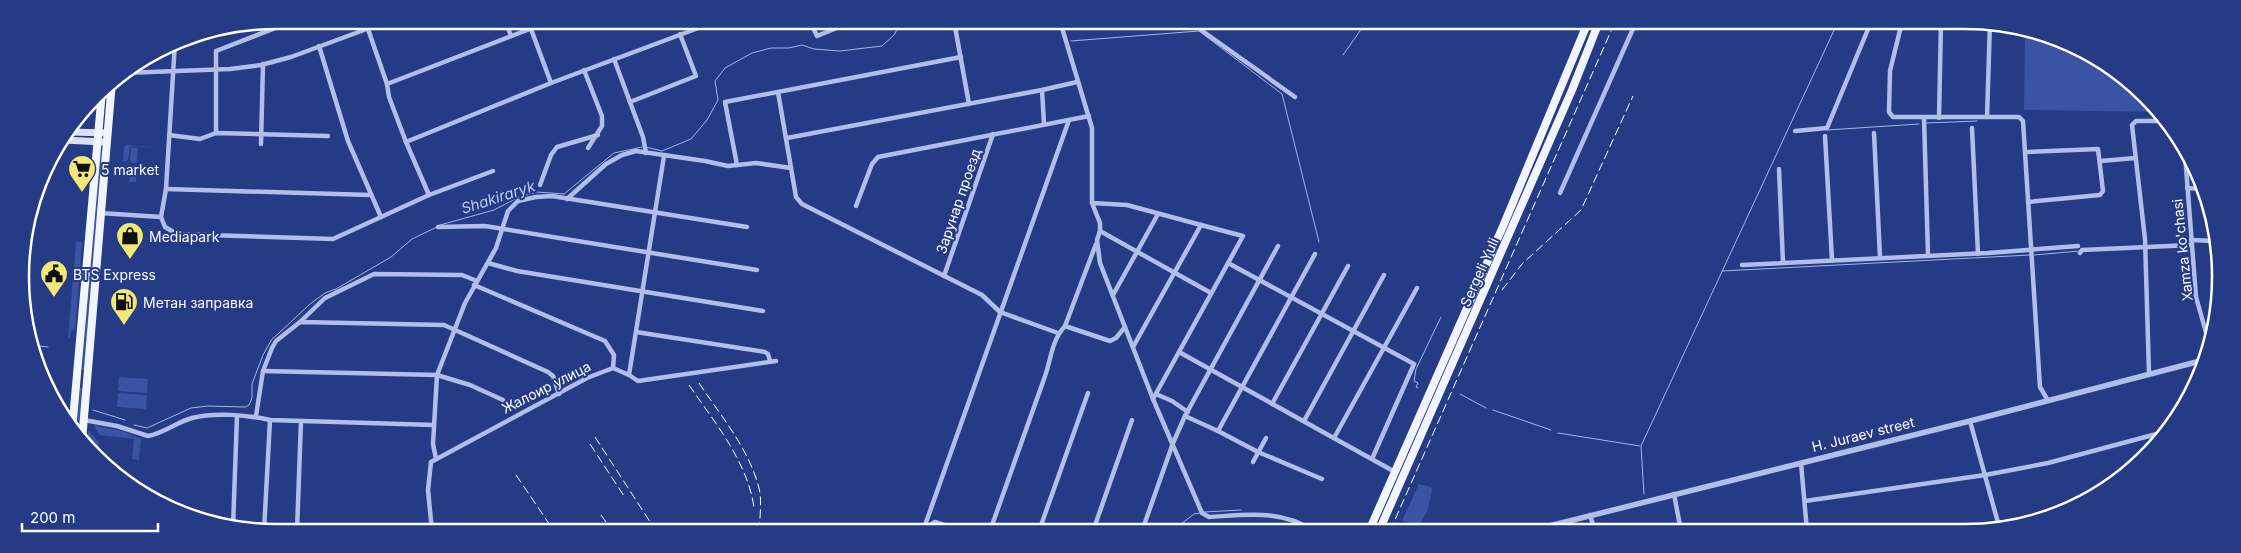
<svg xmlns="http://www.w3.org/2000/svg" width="2241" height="553" font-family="Inter,sans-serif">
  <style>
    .green { fill: #3a53a3 }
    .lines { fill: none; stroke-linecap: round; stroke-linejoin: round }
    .stream { stroke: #a4b6e9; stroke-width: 1 }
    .minor { stroke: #b0bee8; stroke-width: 4.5 }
    .tertiary { stroke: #b0bee8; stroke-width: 5.5 }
    .secondary { stroke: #dae1f7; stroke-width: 7 }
    .primary { stroke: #f3f5fe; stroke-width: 8 }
    .rail { stroke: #fff; stroke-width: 1; stroke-dasharray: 9 4; stroke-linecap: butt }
    .labels { text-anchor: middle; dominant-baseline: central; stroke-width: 4; stroke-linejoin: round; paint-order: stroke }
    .poi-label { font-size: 14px; fill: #fff; stroke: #253b86; text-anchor: start }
    .street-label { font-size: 14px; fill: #fff; stroke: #253b86 }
    .water-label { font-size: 15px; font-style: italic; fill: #bcc9f0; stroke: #253b86 }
    .rim { fill: none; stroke: #fff; stroke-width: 2.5 }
  </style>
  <rect width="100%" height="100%" fill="#253b86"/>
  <g class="green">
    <polygon points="2025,31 2093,55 2158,112 2024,110"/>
    <polygon points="127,145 129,145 161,148 130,146 128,160 123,162 124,147"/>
    <polygon points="131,147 138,148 137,163 132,163 130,160"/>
    <polygon points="100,150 103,150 84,370 82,370"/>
    <polygon points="132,165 137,165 136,182 129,182"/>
    <polygon points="76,242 82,242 75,330 71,331 70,338 68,338"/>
    <polygon points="119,377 148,379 147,393 118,391"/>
    <polygon points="80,388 83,388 79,438 76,436"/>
    <polygon points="118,393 147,395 146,409 117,407"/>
    <polygon points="93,425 122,431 141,439 139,460 132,459 134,439 100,435"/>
    <polygon points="88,430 99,442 98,455 87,445"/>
    <polygon points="1419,484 1431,487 1432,490 1428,509 1420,525 1402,521"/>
  </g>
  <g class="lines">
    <g class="stream">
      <polyline points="1071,41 1199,31 1282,94 1319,242"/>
      <polyline points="1343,55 1367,21"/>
      <polyline points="1926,123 1977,121"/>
      <polyline points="1827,130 1919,124"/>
      <polyline points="646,147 662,151 691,139 707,120 718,100 715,81 725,68 752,53 771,48 789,48 802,45 814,49 840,51 882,46 894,35 902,21"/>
      <polyline points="440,225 494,210 519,197 537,192 564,194 614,153 642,147"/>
      <polyline points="2034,255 2080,251"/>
      <polyline points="1722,271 2030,255"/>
      <polyline points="30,345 48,347"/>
      <polyline points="1418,388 1416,387 1418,383 1414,381 1416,369 1441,317"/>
      <polyline points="1460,394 1486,408"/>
      <polyline points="93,410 125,420"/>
      <polyline points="1493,410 1551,430"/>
      <polyline points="134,425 147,428 191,408 208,406 245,407 249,405 252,398 252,384 263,355 272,339 278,334 310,304 325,293 336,289 391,257 412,239 437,227"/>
      <polyline points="1558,433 1640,446"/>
      <polyline points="1644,494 1641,446 1836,26 1840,22"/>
      <polyline points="1204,512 1241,510"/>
      <polyline points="1172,531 1194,514 1200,513"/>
    </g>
    <g class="minor">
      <polyline points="505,20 511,36"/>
      <polyline points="810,21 817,36 854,21"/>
      <polyline points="954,21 969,104"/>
      <polyline points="994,21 1002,21"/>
      <path d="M 1060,21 L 1092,128 L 1092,203 L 1100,223 L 1100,231 L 1097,240 L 1100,263 L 1153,399 L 1202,513 L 1209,517 C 1245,515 1282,509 1313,531"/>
      <polyline points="1206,21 1201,30 1295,97"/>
      <polyline points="1892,22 1902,23"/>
      <polyline points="1902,22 1890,71 1889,112 1893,117 2019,117 2023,121 2040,387 2047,399"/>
      <polyline points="368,29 387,84 389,97 406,142 429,195"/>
      <polyline points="531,29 551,83"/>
      <polyline points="175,42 166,189 161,217 165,227 177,234 333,239 429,195 493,171"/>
      <polyline points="319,46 348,141 381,217"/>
      <polyline points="614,59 643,137 646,153"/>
      <polyline points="584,70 602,116 602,126 588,148"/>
      <polyline points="124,73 230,69 261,65 291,57 391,20"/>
      <polyline points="387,84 553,20"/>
      <polyline points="1042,90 1044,124"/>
      <polyline points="778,92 796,197 802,204 982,295 1000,312 1058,333"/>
      <polyline points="630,102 696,76 680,34"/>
      <polyline points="1987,117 1990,22"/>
      <polyline points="1924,118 1928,255"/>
      <polyline points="1939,118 1941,22"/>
      <polyline points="1972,128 1978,254"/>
      <polyline points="1795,131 1827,128 1871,22"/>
      <polyline points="216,133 216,51 296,20"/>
      <polyline points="1874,133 1880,257"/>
      <polyline points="169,135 200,139 216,133 328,136"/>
      <polyline points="1825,136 1832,260"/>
      <polyline points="787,138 1042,90 1077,82"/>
      <polyline points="406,142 551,83 717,21"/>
      <polyline points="261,144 263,64"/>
      <polyline points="2025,152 2098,149 2103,191 2100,195 2028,202"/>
      <polyline points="2185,154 2196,297 2209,343"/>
      <polyline points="2101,161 2135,158"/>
      <polyline points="737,165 725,102 961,57"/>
      <polyline points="1779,169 1783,263"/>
      <polyline points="540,185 551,155 557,147 598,135"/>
      <polyline points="2187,188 2202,189"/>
      <polyline points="166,189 370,195"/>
      <polyline points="1560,193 1636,22"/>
      <polyline points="567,199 606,164 622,155 636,151 705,161 728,166 756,163 791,168"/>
      <polyline points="1092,203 1127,205 1201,225 1133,347"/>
      <polyline points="856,206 872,164 878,157 1089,116"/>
      <polyline points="100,213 161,217"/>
      <polyline points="438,227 485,226 757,270"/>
      <polyline points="1100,231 1211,293"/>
      <polyline points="2191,240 2214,241"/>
      <polyline points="2080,253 2082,250 2191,245"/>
      <polyline points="1315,254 1218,431 1258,452 1322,479"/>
      <polyline points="488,263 517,271 763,311"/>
      <polyline points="1228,263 1414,364 1372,459"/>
      <polyline points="1742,265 1988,253 2078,246"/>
      <polyline points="944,276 993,134"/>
      <polyline points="474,285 605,341 614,355 613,368"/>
      <polyline points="1113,295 1158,214"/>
      <polyline points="300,322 325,298 374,274 462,275 477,281"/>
      <polyline points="1065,326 1110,341 1116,338 1125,327"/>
      <polyline points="636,332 765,352 768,354 770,361"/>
      <polyline points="1179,352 1395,472"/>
      <polyline points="263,371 437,375 470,385 503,400"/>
      <polyline points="2149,373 2145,239 2132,125 2136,121 2168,121"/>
      <polyline points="629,375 664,156"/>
      <polyline points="1156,394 1172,401 1188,412"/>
      <polyline points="1153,399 1243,236 1201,225"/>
      <polyline points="1272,404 1348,266"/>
      <polyline points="256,416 263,371 272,348 276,341 300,322 444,325 548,372 553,376 559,394"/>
      <polyline points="1185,416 1218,431"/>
      <path d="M 84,420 L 117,426 L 148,436 C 164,433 177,422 192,418 C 215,412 247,415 270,420 L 434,425"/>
      <polyline points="1304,421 1384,275"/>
      <polyline points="1970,421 2000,530"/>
      <polyline points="1334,438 1417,288"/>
      <polyline points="436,459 433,444 437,375 465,303 496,248 508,211 518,201 536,197 552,196 747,227"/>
      <polyline points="1253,462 1266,438"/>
      <polyline points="1801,463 1807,531"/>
      <polyline points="1674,494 1681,531"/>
      <polyline points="1805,501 1985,475 2048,463 2164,432"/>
      <polyline points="1590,515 1595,531"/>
      <polyline points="233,527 237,416"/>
      <polyline points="924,528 1069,120"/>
      <polyline points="264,531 270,420"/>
      <polyline points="297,531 301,421"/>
      <polyline points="432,531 428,490 431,462 587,378 613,368 629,375 638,381 776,361"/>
      <polyline points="920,531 935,522 962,531"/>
      <path d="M 990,531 C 1008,480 1026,430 1044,379 C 1051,361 1051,341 1065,326 L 1096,244"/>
      <polyline points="1039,531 1088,393"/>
      <polyline points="1093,531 1132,420"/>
      <polyline points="1142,531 1173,443 1185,416 1278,246"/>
    </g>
    <polyline class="tertiary" points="1529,531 1970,421 2204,360"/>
    <g class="secondary">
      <polyline points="70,132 107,133"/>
      <polyline points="64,140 103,142"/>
    </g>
    <g class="primary">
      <polyline points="72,431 102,91"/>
      <polyline points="82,441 112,81"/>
      <polyline points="1369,531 1504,224 1588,22"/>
      <polyline points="1379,531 1572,90 1599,22"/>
    </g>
    <g class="rail">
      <polyline points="1502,290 1522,264 1581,210 1633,96"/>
      <path d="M 699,383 C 721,416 749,449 759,488 C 762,501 760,517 759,531"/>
      <path d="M 689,385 C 715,423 747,461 754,507"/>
      <polyline points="595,437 656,531"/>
      <polyline points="590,444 624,496"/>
      <polyline points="516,475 554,531"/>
      <polyline points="601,515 606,522"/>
      <polyline points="1390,531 1615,22"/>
    </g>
  </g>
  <defs>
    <symbol id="supermarket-pin" viewBox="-11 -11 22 30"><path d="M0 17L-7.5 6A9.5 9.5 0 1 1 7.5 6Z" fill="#f2e875" stroke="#253b86"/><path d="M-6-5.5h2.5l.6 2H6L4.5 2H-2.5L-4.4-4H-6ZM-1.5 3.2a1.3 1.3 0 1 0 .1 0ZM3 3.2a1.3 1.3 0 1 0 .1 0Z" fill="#111"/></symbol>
    <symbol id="shop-pin" viewBox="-11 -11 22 30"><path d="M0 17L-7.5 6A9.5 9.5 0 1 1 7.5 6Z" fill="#f2e875" stroke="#253b86"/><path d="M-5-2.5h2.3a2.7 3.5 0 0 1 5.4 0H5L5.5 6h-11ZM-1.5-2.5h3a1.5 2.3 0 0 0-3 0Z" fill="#111"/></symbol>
    <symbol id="civic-pin" viewBox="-11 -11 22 30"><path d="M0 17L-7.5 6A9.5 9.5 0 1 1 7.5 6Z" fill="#f2e875" stroke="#253b86"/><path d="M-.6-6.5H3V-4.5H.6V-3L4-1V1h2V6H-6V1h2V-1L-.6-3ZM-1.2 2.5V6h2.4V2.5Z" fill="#111"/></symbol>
    <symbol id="fuel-pin" viewBox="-11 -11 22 30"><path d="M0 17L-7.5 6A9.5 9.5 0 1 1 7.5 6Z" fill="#f2e875" stroke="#253b86"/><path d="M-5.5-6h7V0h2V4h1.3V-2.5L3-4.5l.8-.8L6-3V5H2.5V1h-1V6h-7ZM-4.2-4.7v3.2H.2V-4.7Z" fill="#111"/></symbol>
  </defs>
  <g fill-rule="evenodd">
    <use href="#supermarket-pin" x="66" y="153" width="32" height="43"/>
    <use href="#shop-pin" x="114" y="220" width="32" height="43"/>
    <use href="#civic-pin" x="38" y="258" width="32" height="43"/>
    <use href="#fuel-pin" x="108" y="286" width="32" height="43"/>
  </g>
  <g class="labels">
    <g class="poi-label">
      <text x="101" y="169">5 market</text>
      <text x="149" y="236">Mediapark</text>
      <text x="73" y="274">BTS Express</text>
      <text x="143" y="302">Метан заправка</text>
    </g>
    <g class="street-label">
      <text transform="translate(958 201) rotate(-71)">Зарунар проезд</text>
      <text transform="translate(2182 250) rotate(-96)">Xamza ko'chasi</text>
      <text transform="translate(1479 272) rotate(-66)">Sergeli Yuli</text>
      <text transform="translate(546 387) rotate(-27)">Жалоир улица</text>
      <text transform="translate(1863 434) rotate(-14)">H. Juraev street</text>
    </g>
    <g class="water-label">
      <text transform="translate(498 197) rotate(-18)">Shakiraryk</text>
    </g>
  </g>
  <path d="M0 0H2241V553H0ZM276 29H1965A247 247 0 0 1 2212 276V277A247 247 0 0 1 1965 524H276A247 247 0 0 1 29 277V276A247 247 0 0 1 276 29Z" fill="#253b86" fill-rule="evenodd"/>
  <path class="rim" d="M276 29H1965A247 247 0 0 1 2212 276V277A247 247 0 0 1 1965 524H276A247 247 0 0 1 29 277V276A247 247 0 0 1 276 29Z"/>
  <path d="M22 523v8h136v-8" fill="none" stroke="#ffffff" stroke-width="2.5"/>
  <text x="30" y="523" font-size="15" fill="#ffffff" stroke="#253b86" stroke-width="4" paint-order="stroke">200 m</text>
</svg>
